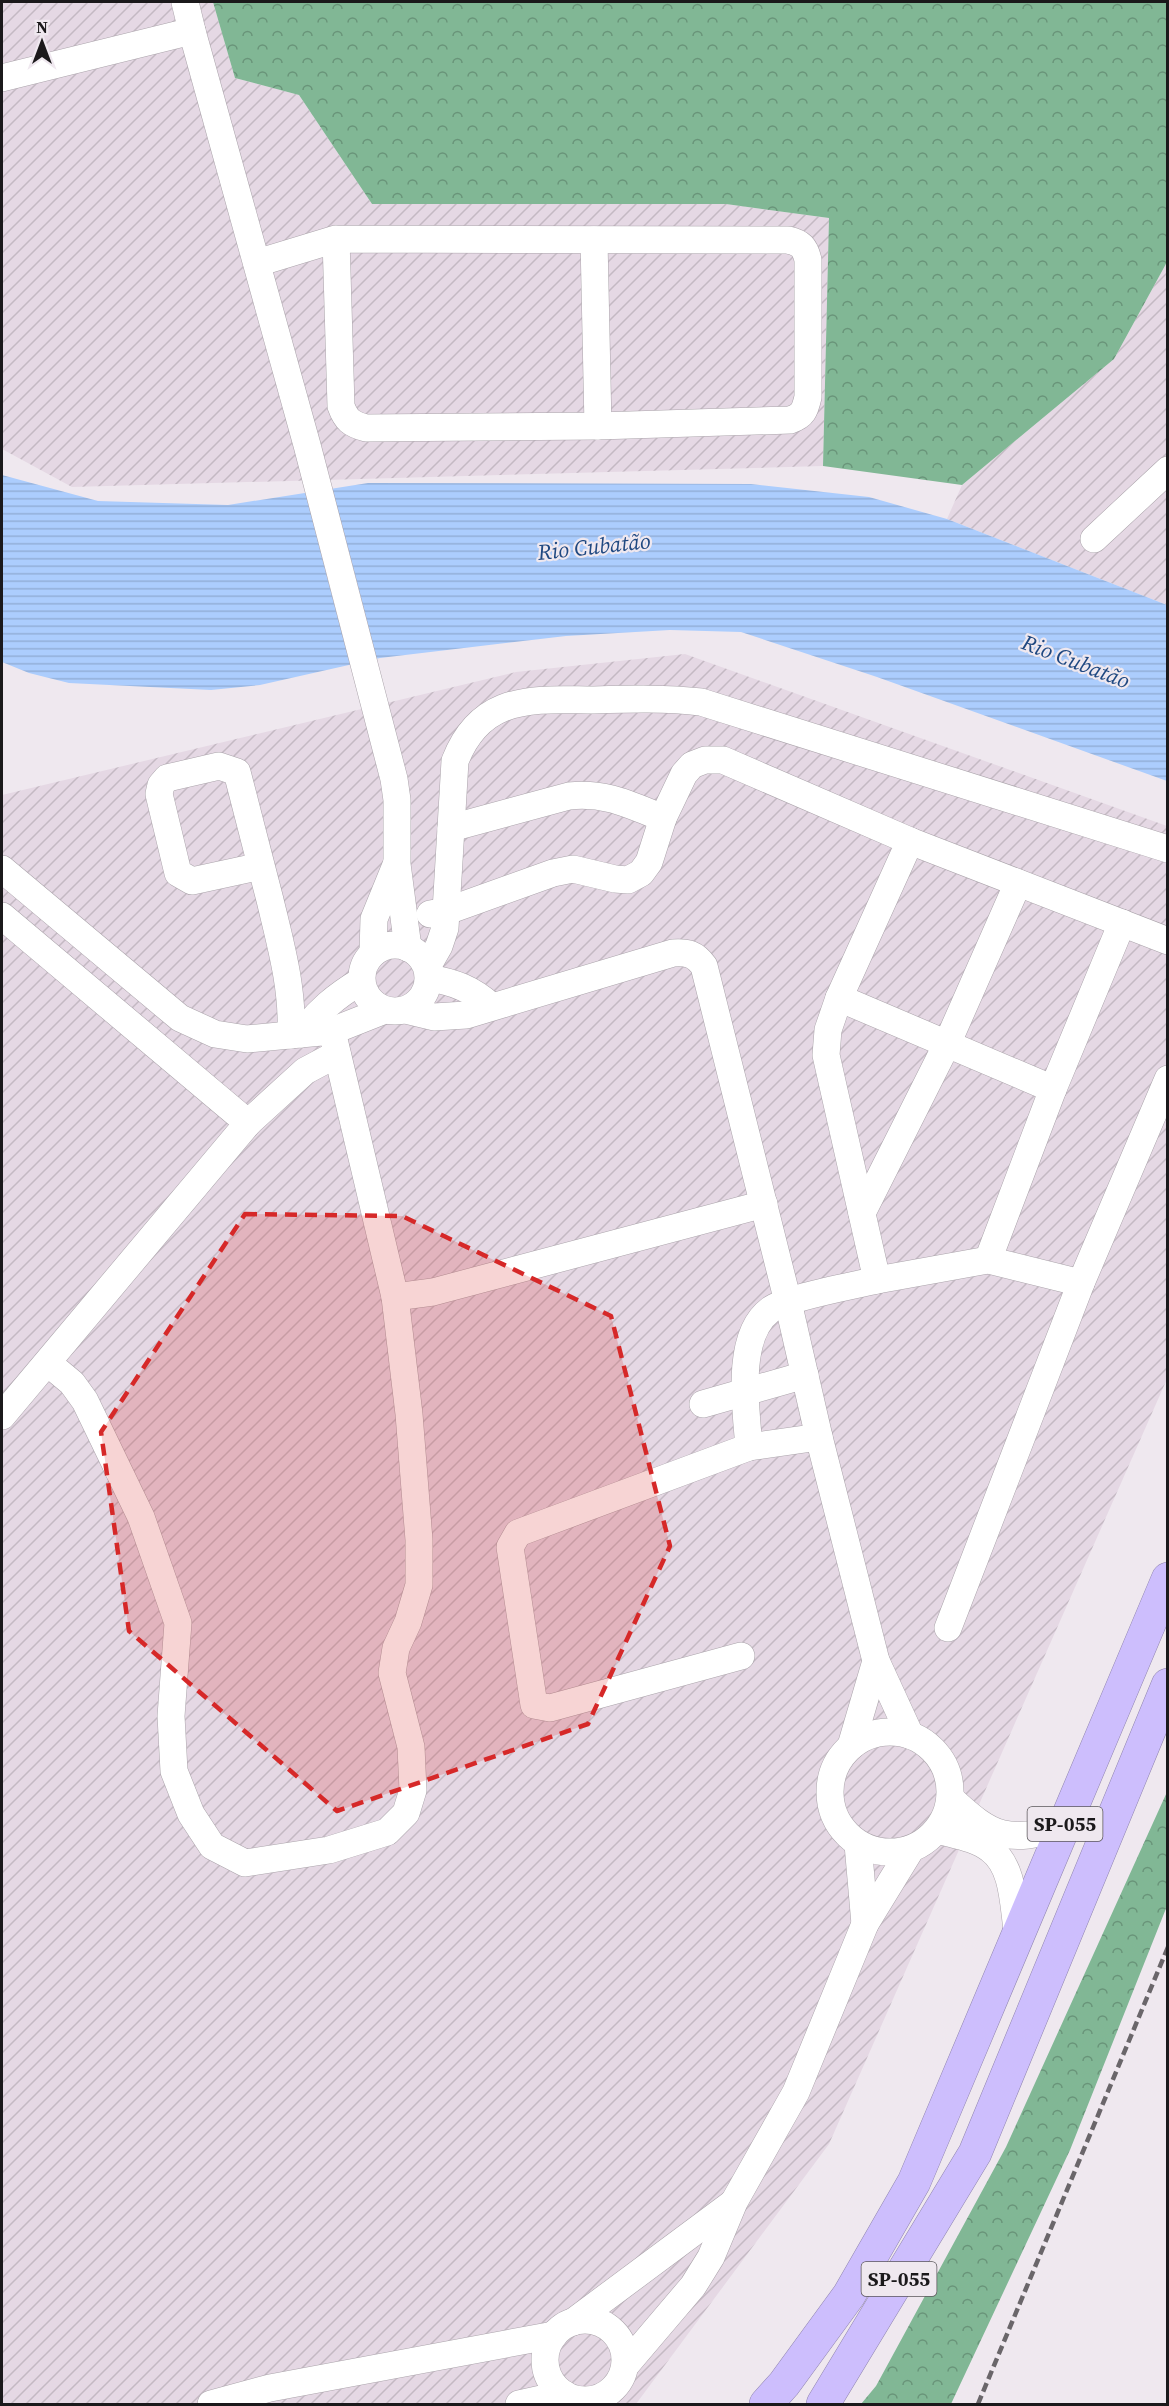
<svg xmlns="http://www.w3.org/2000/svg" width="1169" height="2406" font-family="'Source Serif 4',serif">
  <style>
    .industrial { fill: url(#industrial-furrows) }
    .forest { fill: url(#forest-crowns) }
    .water { fill: url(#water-rules) }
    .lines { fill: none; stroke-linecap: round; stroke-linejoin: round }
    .minor-casing { stroke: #aba4ab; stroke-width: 28 }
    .highway-casing { stroke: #8f84ae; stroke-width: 34 }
    .minor { stroke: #fff; stroke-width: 27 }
    .highway { stroke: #cdbefd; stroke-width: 33 }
    .rail { stroke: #6a666a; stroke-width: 4.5; stroke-dasharray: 9 4.5; stroke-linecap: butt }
    .marked { fill: #d62828; fill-opacity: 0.2; stroke: #d62828; stroke-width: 4.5; stroke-dasharray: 12 8; stroke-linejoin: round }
    .labels { text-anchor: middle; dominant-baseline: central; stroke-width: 4.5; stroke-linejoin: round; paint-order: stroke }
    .shield { fill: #efe8ef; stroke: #5b575b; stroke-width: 1.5 }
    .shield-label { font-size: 20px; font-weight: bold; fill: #1b191b }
    .water-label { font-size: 22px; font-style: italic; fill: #1f4881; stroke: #efe8ef }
  </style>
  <defs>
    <pattern id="industrial-furrows" width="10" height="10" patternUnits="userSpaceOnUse" patternTransform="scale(1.5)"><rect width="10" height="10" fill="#e5d8e4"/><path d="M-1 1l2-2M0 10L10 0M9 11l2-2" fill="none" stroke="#c4b9c3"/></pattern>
    <pattern id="forest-crowns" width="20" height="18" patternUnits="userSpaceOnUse" patternTransform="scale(1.5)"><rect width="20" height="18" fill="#81b795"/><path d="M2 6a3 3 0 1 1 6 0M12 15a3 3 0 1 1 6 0" fill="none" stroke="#699479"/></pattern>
    <pattern id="water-rules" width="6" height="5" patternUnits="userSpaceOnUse" patternTransform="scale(1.5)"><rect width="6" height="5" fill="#accdfd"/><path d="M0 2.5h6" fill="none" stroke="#93afd8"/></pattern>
  </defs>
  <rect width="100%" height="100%" fill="#efe8ef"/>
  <g class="industrial">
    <polygon points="2,2 213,2 235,78 299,95 372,204 726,204 829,218 823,466 72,487 2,449"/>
    <polygon points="1167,262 1167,605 947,519 962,485 1114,359"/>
    <polygon points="685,654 1167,826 1167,1379 829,2144 636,2404 2,2404 2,795 516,672"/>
  </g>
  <g class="forest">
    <polygon points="213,2 1167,2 1167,262 1114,359 962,485 823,466 829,218 726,204 372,204 299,95 235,78"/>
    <polygon points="1167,1792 1167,1906 1070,2150 951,2404 861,2404 876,2386 1006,2147"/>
  </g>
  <polygon class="water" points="2,475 98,501 228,505 368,483 751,484 869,497 947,519 1167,605 1167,781 877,677 741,632 670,630 566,636 380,658 260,685 211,690 69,683 29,673 2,662"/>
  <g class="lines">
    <defs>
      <g id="minor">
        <polyline points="185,2 192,31"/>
        <polyline points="2,78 192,31 307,445 394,779 397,800 397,864 408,948"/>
        <polyline points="594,240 598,426"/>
        <path d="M 257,263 L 336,239 L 788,240 C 801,243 805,247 808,260 L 808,397 C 805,410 803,416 790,420 L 598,426 L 366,428 C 351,424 346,420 341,406 L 336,239"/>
        <polyline points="1094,539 1168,470"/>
        <path d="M 451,828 L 569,796 C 606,792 630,805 663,818"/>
        <polyline points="910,841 1168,941"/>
        <path d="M 261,866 L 192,881 L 178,873 L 159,794 L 161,785 L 167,778 L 219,766 L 237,772 C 248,815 259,857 270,900 C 281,946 293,988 291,1035"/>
        <polyline points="2,869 180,1018 215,1034 247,1039 332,1031 385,1010"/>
        <path d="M 430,914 L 447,911 L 553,873 L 573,869 L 615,879 L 628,880 L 641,873 L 649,862 L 663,818 L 684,774 L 692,765 L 705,760 L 723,760 L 910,841 L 839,998 L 828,1030 L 826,1055 L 877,1280 C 853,1286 787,1297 770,1310 C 735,1336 746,1410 749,1447"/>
        <polyline points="2,916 248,1123"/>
        <circle cx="395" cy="978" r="33"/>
        <polyline points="373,953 374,919 396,865"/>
        <path d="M 427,967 L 439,946 L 445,928 L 455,761 C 464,738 478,718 503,708 C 532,697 564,700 594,700 C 630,699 666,698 701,702 L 1168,849"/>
        <path d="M 429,978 C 454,982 472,989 491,1006"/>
        <polyline points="839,998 1053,1089"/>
        <path d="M 405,1010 L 434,1017 L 466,1015 L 673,953 C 688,952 695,954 704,966 L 788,1302 L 819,1437 L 876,1661 L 910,1735"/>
        <polyline points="332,1031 395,1297 433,1292 764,1204"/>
        <path d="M 301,1034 C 318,1011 336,996 361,981"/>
        <polyline points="862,1213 947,1044 1018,883"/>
        <polyline points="988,1260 1053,1089 1122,923"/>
        <polyline points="877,1280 988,1260 1081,1283 1168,1079"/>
        <polyline points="48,1363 72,1383 85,1401 141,1517 178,1623 171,1716 174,1771 191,1814 212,1846 245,1863 329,1850 387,1832 406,1813 413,1790 411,1747 392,1673 396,1648 408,1622 419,1585 419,1540 409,1414 395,1297"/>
        <polyline points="703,1404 805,1375"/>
        <polyline points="2,1416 248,1123 305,1071 337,1054"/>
        <polyline points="948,1628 1081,1283"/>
        <polyline points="741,1656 550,1708 534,1705 510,1547 518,1533 749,1447 819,1437"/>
        <circle cx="890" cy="1792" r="60"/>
        <polyline points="851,1746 876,1661"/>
        <path d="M 950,1798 C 994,1839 1006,1842 1064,1828"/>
        <path d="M 938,1830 C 955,1835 976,1838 990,1849 C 1015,1867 1013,1908 1018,1936"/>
        <polyline points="858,1844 865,1924"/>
        <circle cx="585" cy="2360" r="40"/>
        <polyline points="573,2322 733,2203"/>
        <polyline points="625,2366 693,2286 711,2257 734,2202 796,2092 865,1924 911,1849"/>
        <polyline points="211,2404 270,2388 554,2335"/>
        <polyline points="519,2404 564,2394"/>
      </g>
      <g id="highway">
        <polyline points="766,2404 784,2384 849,2295 914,2182 1168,1579"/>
        <polyline points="823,2404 975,2153 1168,1685"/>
      </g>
    </defs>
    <use href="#minor" class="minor-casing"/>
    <use href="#highway" class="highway-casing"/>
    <use href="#minor" class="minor"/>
    <use href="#highway" class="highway"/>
    <polyline class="rail" points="978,2404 1168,1947"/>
  </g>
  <path class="marked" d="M 245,1214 L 402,1216 L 611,1316 L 670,1546 L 588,1724 L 337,1811 L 129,1631 L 101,1432 Z"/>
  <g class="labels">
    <g class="shield">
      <rect x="1027.5" y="1807" width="75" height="34" rx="4.5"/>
      <rect x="861.5" y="2262" width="75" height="34" rx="4.5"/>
    </g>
    <g class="shield-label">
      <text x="1065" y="1824">SP-055</text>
      <text x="899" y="2279">SP-055</text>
    </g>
    <g class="water-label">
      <text transform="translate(594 546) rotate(-6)">Rio Cubatão</text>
      <text transform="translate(1076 661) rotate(21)">Rio Cubatão</text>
    </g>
  </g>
  <rect width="1169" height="2406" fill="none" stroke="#1b191b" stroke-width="6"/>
  <g transform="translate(42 42)" stroke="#efe8ef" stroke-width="4.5" paint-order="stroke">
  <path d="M0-4.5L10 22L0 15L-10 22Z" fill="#1b191b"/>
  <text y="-9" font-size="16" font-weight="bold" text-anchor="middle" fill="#1b191b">N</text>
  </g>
</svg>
